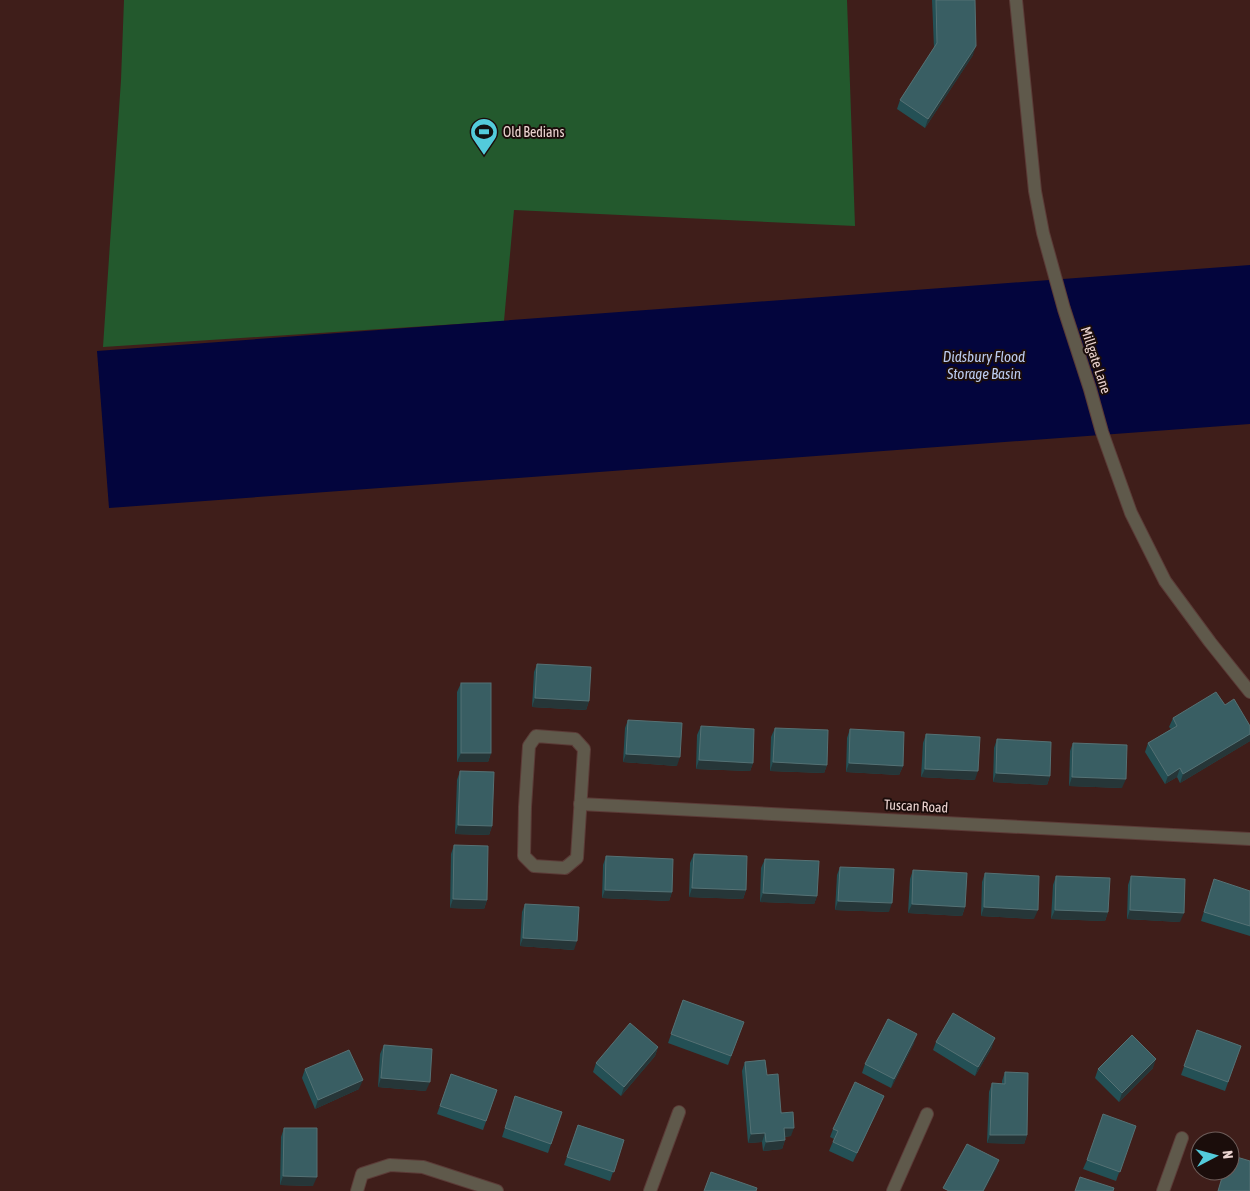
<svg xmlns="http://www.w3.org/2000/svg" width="1250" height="1191" font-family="'Asap Condensed',sans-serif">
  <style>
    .green { fill: #23592d }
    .water { fill: #03053d }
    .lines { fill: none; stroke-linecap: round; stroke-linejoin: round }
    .minor-casing { stroke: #5b3b37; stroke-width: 14 }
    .minor { stroke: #5f594b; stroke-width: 12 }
    .wall { fill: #245055 }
    .shaded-wall { fill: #263638 }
    .building { fill: #395e63; stroke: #557174 }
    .labels { text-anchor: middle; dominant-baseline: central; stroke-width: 4; stroke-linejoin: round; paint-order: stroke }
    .poi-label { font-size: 14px; fill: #ebd4d1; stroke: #1b0d0b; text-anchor: start }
    .street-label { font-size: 14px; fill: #ebd4d1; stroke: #1b0d0b }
    .water-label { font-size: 15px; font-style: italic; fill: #bccbef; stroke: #1b0d0b }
  </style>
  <rect width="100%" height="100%" fill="#3f1e1a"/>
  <polygon class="green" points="124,0 847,0 855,226 514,210 504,321 103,347 121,80"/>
  <polygon class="water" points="1250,265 1250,424 109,508 97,351"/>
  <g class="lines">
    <defs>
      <g id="minor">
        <polyline points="1016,0 1035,191 1043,233 1064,309 1090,389 1102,432 1131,513 1165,581 1210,642 1250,692"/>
        <polygon points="536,736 575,739 584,749 577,858 565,868 534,866 524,856 525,807 529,746"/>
        <polyline points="580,804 1250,839"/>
        <polyline points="357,1191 362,1174 390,1165 423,1167 497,1191"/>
        <polyline points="650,1191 679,1112"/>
        <polyline points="893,1191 927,1114"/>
        <polyline points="1163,1191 1182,1138"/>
      </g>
    </defs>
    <use href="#minor" class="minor-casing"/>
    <use href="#minor" class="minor"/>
  </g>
  <g class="wall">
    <polygon points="932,0 975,0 973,55 925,128 897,109 900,100 934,48"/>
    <polygon points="537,664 589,701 586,710 532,707 534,672"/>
    <polygon points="461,683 491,753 488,762 457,762 457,692"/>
    <polygon points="1225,705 1250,726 1250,741 1180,783 1177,777 1165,784 1145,752 1148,743 1171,729 1169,727 1173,718"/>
    <polygon points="628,720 677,766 623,762 625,728"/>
    <polygon points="701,726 753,763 750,771 696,769 697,735"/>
    <polygon points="775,728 827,765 824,773 770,771 771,737"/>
    <polygon points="850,729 903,766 899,775 846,772 847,738"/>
    <polygon points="926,734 975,780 921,777 923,743"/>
    <polygon points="997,739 1050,776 1047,785 993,782 994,748"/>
    <polygon points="1073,743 1122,788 1069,786 1070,751"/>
    <polygon points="460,771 492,826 489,835 455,834 457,780"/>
    <polygon points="454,845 487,900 484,909 450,908 451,854"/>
    <polygon points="694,854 746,890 743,899 689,897 690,863"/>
    <polygon points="606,856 672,892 669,901 602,898 603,865"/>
    <polygon points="765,859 817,896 814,904 760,902 761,868"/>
    <polygon points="840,867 889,912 835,910 837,875"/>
    <polygon points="913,870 965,907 962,916 908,913 910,879"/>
    <polygon points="985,873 1034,919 981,916 982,882"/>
    <polygon points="1056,876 1108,912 1105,921 1051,919 1053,885"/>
    <polygon points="1131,876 1180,922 1127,919 1128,885"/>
    <polygon points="1211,888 1250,891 1250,936 1201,921"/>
    <polygon points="525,904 574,950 520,946 522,912"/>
    <polygon points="683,1000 744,1022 728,1065 668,1043"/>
    <polygon points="1197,1030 1241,1046 1225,1091 1181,1075"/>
    <polygon points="936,1042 992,1047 975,1076 933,1050"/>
    <polygon points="914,1043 891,1088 862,1073 865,1064"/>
    <polygon points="384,1045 426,1091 378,1087 380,1054"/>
    <polygon points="658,1047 655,1056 621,1096 593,1072 596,1063"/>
    <polygon points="745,1062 767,1075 791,1136 784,1137 785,1140 782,1149 763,1151 762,1142 748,1143 742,1071"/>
    <polygon points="1153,1068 1119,1102 1095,1078 1098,1069"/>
    <polygon points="305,1069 359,1089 315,1109 302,1078"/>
    <polygon points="1005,1072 1027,1135 1024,1144 987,1143 989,1092 992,1083 1002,1084 1002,1081"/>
    <polygon points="451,1074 497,1090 483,1130 437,1114"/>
    <polygon points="515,1096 562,1112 548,1153 502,1137"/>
    <polygon points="880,1105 853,1162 829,1151 834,1139 830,1137 833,1129"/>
    <polygon points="578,1125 624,1140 610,1181 564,1165"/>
    <polygon points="1136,1126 1116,1181 1083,1169 1087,1160"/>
    <polygon points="284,1128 313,1186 280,1185 281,1137"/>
  </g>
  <g class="shaded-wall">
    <polygon points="976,46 973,55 925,128 928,119"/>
    <polygon points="535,698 589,701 586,710 532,707"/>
    <polygon points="1250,734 1250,741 1180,783 1183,774"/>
    <polygon points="461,753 491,753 488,762 457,762"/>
    <polygon points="626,754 680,757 677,766 623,762"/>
    <polygon points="699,760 753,763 750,771 696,769"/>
    <polygon points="773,762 827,765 824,773 770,771"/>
    <polygon points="849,763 903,766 899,775 846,772"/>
    <polygon points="1180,768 1177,777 1165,784 1168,776"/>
    <polygon points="925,769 978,771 975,780 921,777"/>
    <polygon points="996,773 1050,776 1047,785 993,782"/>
    <polygon points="1072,777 1126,779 1122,788 1069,786"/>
    <polygon points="458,825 492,826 489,835 455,834"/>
    <polygon points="692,888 746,890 743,899 689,897"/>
    <polygon points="605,890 672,892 669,901 602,898"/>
    <polygon points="763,893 817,896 814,904 760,902"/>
    <polygon points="453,899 487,900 484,909 450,908"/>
    <polygon points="838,901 892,903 889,912 835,910"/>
    <polygon points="912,904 965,907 962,916 908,913"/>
    <polygon points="984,907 1038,910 1034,919 981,916"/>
    <polygon points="1055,910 1108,912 1105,921 1051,919"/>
    <polygon points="1130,910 1184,913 1180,922 1127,919"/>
    <polygon points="523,938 577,941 574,950 520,946"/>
    <polygon points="917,1034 914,1043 891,1088 894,1079"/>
    <polygon points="995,1038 992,1047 975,1076 978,1067"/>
    <polygon points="658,1047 655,1056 621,1096 624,1087"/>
    <polygon points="1156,1059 1153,1068 1119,1102 1122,1093"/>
    <polygon points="381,1078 430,1082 426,1091 378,1087"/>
    <polygon points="363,1080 359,1089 315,1109 318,1100"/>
    <polygon points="784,1128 794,1128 791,1136 780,1137"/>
    <polygon points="765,1133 762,1142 748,1143 751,1134"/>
    <polygon points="990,1135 1027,1135 1024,1144 987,1143"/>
    <polygon points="785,1140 782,1149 763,1151 766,1142"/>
    <polygon points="999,1160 996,1169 984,1191 983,1191"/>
    <polygon points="283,1176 317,1177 313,1186 280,1185"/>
  </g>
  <g class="building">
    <polygon points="936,0 975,0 976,46 928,119 900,100 937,43"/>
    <polygon points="537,664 591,667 589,701 535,698"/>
    <rect x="461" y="683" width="30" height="70"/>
    <polygon points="1216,692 1225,705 1234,699 1250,726 1250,734 1183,774 1180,768 1168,776 1148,743 1177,726 1173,718"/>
    <polygon points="628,720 682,723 680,757 626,754"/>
    <polygon points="701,726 754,729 753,763 699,760"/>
    <polygon points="775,728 828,730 827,765 773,762"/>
    <polygon points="850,729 904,732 903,766 849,763"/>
    <polygon points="926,734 980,737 978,771 925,769"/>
    <polygon points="997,739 1051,742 1050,776 996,773"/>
    <polygon points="1073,743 1127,745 1126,779 1072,777"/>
    <polygon points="460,771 494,772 492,826 458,825"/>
    <polygon points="454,845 488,846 487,900 453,899"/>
    <polygon points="694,854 747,856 746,890 692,888"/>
    <polygon points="606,856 673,859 672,892 605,890"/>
    <polygon points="765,859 819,861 817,896 763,893"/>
    <polygon points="840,867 894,869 892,903 838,901"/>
    <polygon points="913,870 967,873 965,907 912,904"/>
    <polygon points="985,873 1039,876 1038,910 984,907"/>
    <polygon points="1056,876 1110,878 1108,912 1055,910"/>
    <polygon points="1131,876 1185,879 1184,913 1130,910"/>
    <polygon points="1214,879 1250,891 1250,926 1204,912"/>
    <polygon points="525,904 579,907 577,941 523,938"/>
    <polygon points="683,1000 744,1022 731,1056 671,1034"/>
    <polygon points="953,1013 995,1038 978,1067 936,1042"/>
    <polygon points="888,1019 917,1034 894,1079 865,1064"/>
    <polygon points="630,1023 658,1047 624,1087 596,1063"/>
    <polygon points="1197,1030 1241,1046 1228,1082 1184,1066"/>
    <polygon points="1132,1035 1156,1059 1122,1093 1098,1069"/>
    <polygon points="384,1045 432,1049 430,1082 381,1078"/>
    <polygon points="349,1050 363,1080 318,1100 305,1069"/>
    <polygon points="765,1060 767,1075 778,1074 781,1113 793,1112 794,1128 784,1128 785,1140 766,1142 765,1133 751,1134 745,1062"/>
    <polygon points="1005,1072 1028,1073 1027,1135 990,1135 992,1083 1005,1084"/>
    <polygon points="451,1074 497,1090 486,1121 440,1106"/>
    <polygon points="855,1082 884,1096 857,1153 833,1142 838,1131 833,1129"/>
    <polygon points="515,1096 562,1112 551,1144 505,1128"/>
    <polygon points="1103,1114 1136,1126 1120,1172 1087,1160"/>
    <polygon points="578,1125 624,1140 614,1172 567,1157"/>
    <polygon points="284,1128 317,1128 317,1177 283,1176"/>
    <polygon points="967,1144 999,1160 983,1191 949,1191 943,1188"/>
    <polygon points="1230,1155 1250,1161 1250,1191 1218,1191 1224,1171 1230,1171"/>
    <polygon points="711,1172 757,1188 756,1191 704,1191"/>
    <polygon points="1080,1177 1114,1188 1113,1191 1075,1191"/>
  </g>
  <defs>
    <symbol id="stadium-pin" viewBox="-11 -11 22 30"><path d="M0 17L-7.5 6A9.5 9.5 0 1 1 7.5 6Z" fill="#53cbdb" stroke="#1b0d0b"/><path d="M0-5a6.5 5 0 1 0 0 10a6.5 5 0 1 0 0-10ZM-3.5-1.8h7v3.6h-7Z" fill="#111"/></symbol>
  </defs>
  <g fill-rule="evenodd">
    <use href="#stadium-pin" x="468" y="116" width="32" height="43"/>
  </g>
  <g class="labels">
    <g class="poi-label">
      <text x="503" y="132">Old Bedians</text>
    </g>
    <g class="street-label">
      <text transform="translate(1096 360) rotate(72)">Millgate Lane</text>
      <text transform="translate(916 806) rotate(3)">Tuscan Road</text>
    </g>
    <g class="water-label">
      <text x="984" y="356">Didsbury Flood<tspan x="984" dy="17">Storage Basin</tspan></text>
    </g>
  </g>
  <g transform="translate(1215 1156) rotate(84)"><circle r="24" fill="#1b0d0b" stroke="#6e5d5a"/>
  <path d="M0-4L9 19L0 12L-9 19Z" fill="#53cbdb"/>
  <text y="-8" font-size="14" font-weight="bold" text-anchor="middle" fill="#ebd4d1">N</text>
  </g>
</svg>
